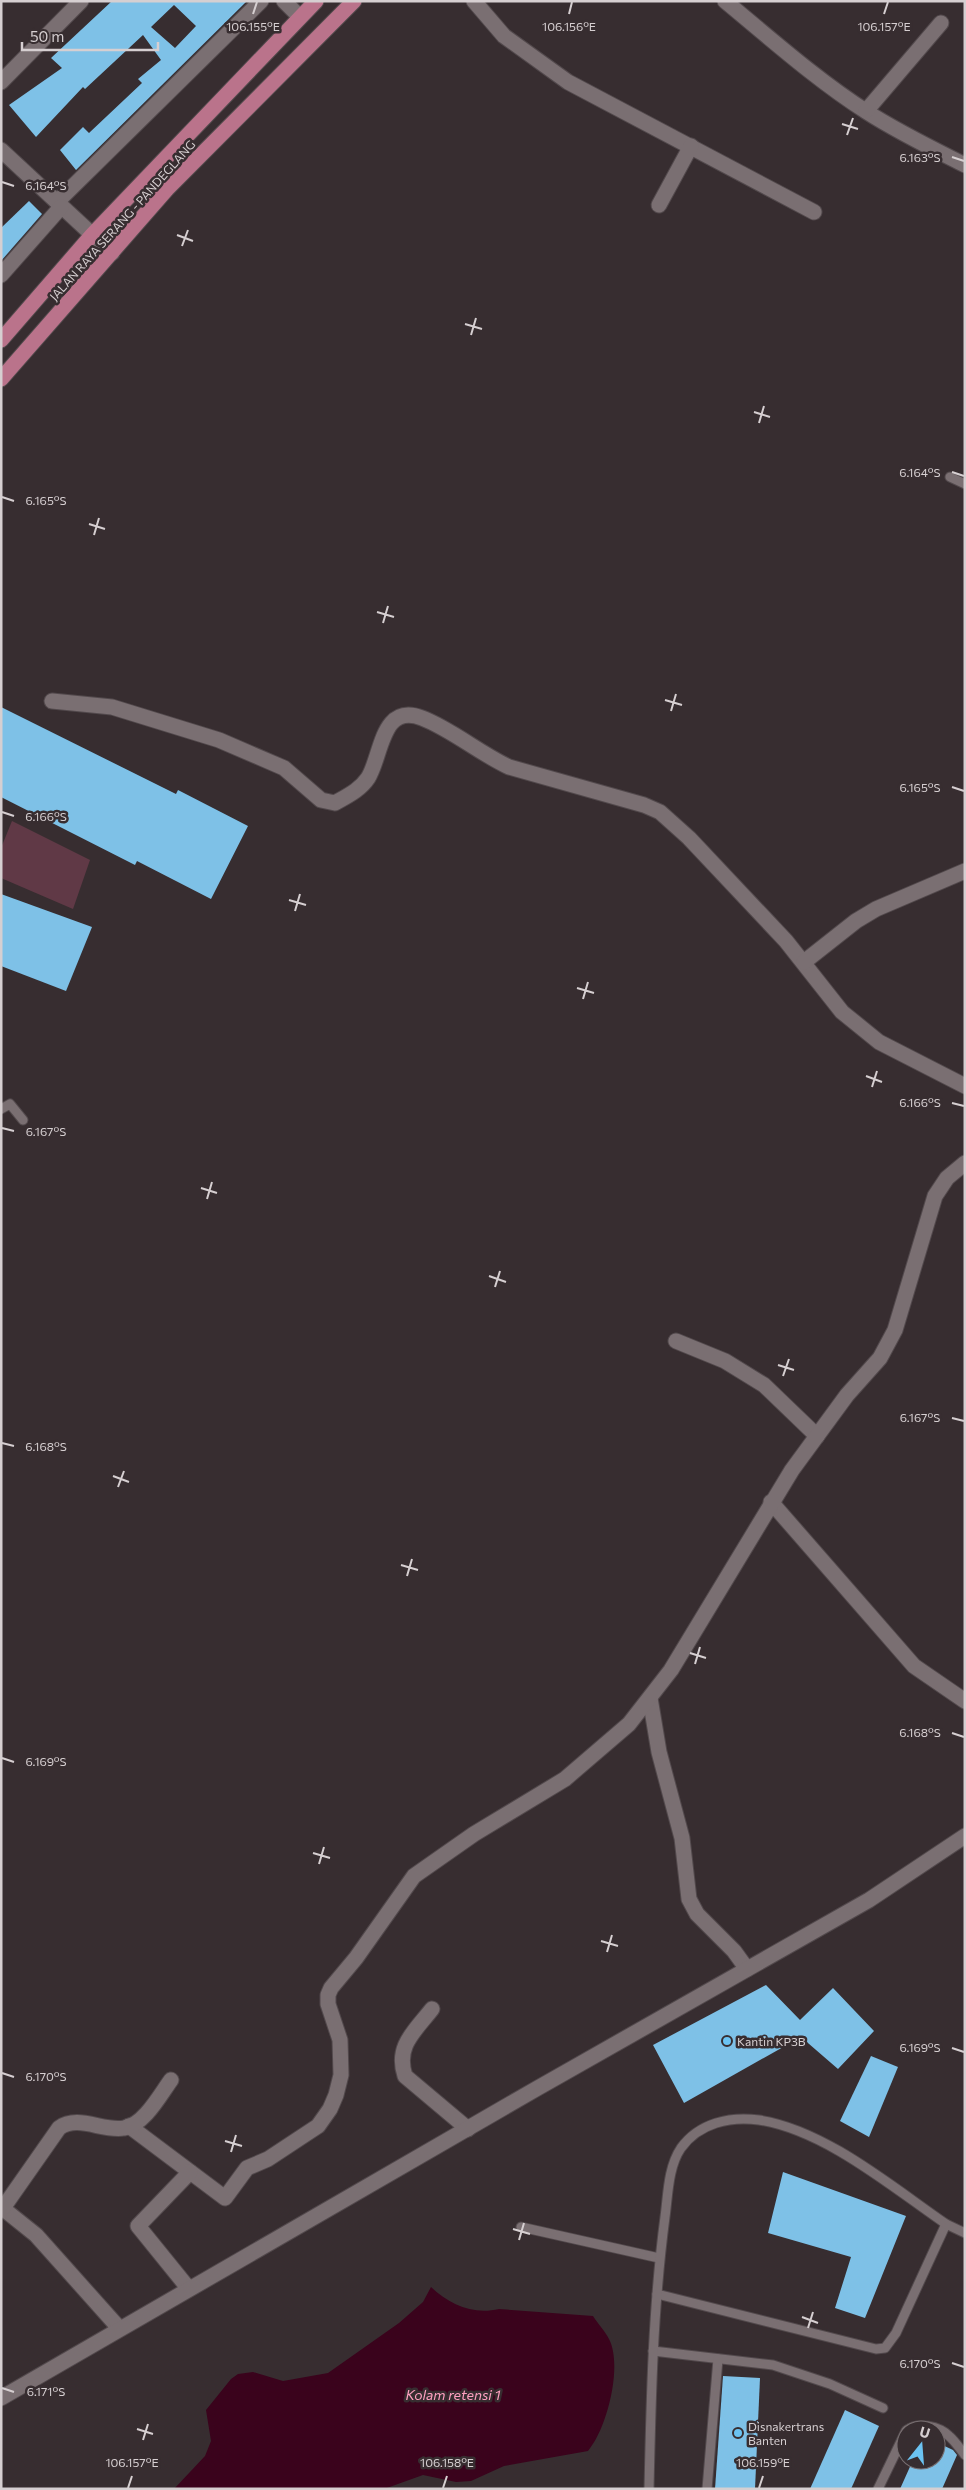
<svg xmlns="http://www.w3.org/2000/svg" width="966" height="2490" font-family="Commissioner,sans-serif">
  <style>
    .green { fill: #603946 }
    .water { fill: #3a031c }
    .building { fill: #7ec1e7; fill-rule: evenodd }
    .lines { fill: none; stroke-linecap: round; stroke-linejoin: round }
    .lane-casing { stroke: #52494c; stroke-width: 11 }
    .street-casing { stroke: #52494c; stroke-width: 17 }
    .highway-casing { stroke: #52494c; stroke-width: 17 }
    .lane { stroke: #7a6f72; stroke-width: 9 }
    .street { stroke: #7a6f72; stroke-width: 15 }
    .highway { stroke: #ba738b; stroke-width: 15 }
    .ticks { fill: none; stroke: #d6cfd1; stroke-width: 2 }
    .poi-dot { fill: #6bc3f2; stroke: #372d30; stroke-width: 2 }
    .labels { text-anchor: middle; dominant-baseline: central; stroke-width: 5; stroke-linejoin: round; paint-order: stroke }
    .street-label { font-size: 12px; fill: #d6cfd1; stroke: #372d30 }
    .poi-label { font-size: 12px; fill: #d6cfd1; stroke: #372d30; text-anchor: start }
    .water-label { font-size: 14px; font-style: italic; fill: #fea0c0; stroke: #372d30 }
    .ticks-label { font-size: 12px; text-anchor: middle; fill: #d6cfd1; stroke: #372d30; stroke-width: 5; stroke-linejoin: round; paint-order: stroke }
  </style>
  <rect width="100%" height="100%" fill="#372d30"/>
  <polygon class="green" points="12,821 90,860 73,909 1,878 1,848"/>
  <path class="water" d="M 431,2287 C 450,2305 473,2315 499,2309 L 593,2316 C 598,2324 605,2331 609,2339 C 623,2366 607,2429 588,2451 L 504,2466 L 471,2481 L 456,2482 L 423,2475 L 384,2489 L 174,2489 L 205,2456 L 211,2441 L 206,2410 L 231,2379 L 238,2374 L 253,2372 L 283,2381 L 328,2373 L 399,2323 L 423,2302 Z"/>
  <g class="building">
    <path d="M 112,1 L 247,1 L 76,170 L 60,150 L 83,127 L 89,133 L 142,83 L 138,79 L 161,60 L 143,35 L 85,89 L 83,87 L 36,137 L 9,105 L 62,68 L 51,58 ZM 174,5 L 196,26 L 175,48 L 151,27 Z"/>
    <polygon points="29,201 42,214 1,261 1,228"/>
    <polygon points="1,707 176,794 178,790 248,826 211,899 137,861 135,865 1,797"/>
    <polygon points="1,894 92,927 66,991 1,966"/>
    <polygon points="766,1985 800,2020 833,1988 874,2031 838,2069 801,2037 684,2103 653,2045"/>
    <polygon points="871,2056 898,2067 869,2137 840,2121"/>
    <polygon points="783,2172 906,2216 865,2318 835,2308 851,2257 768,2233"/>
    <polygon points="723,2376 760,2378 755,2489 715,2489"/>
    <polygon points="845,2410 879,2426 851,2489 810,2489"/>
    <polygon points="936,2442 953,2450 957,2455 942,2489 900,2489 913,2460 936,2460"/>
  </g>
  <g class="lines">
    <defs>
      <g id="lane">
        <polyline points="950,477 965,484"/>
        <polyline points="1,1109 10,1104 23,1120"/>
        <polyline points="521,2227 659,2258"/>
        <polyline points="657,2294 876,2349 885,2348 896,2333 946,2224"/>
        <polyline points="653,2351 773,2365 830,2384 883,2408"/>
        <path d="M 907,2430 C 918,2422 939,2426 949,2436 C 955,2441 960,2449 965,2455"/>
        <path d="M 649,2489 C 651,2398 653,2307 665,2217 C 668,2195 668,2167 681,2148 C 699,2123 730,2116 759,2120 C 825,2130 892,2187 946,2224 L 965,2233"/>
        <polyline points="707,2489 718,2359"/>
        <polyline points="878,2489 906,2431"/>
      </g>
      <g id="street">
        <polyline points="284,1 300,17"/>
        <polyline points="474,1 504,36 568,82 814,212"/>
        <path d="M 725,1 C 771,39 817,80 867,112 C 898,132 931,148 965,165"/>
        <polyline points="1,82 81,1"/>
        <polyline points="866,111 941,23"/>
        <polyline points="1,150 112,253"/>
        <polyline points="57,202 261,1"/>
        <polyline points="659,205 691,146"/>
        <polyline points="1,275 61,207"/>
        <path d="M 52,701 L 112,707 L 219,740 L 284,768 L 321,800 L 335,803 C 347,796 360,790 368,778 C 382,756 381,702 422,718 C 451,729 479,753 509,767 L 644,805 L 660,812 L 689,838 L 786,941 L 842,1012 L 879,1042 L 965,1086"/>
        <polyline points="804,962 856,921 876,909 965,871"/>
        <polyline points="676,1341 725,1361 764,1385 817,1436"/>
        <polyline points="771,1502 914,1666 965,1701"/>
        <polyline points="650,1698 659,1752 682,1838 689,1899 697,1914 734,1951 747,1969"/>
        <path d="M 432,2009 C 415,2031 395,2046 405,2076 L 468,2129"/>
        <polyline points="129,2126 225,2198 247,2168 268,2159 318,2126 330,2109 336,2095 341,2075 340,2040 328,2004 328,1995 331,1988 356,1958 414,1876 474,1834 565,1779 629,1724 671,1670 792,1470 847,1395 880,1358 895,1330 935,1196 947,1178 965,1163"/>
        <polyline points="1,2207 36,2235 119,2328"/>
        <path d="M 3,2208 L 59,2128 C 78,2114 103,2132 124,2128 C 144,2125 160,2095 171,2080"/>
        <polyline points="189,2289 138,2226 190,2172"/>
        <polyline points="1,2398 536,2089 869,1900 965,1836"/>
      </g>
      <g id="highway">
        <polyline points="1,340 92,235 316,1"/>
        <polyline points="1,379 167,189 354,1"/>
      </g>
    </defs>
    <use href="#lane" class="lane-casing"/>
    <use href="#street" class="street-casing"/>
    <use href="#highway" class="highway-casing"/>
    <use href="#lane" class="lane"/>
    <use href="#street" class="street"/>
    <use href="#highway" class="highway"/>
  </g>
  <path class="ticks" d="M 253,14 L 257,2M 569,14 L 572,2M 884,14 L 888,2M 842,124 L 858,129M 847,135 L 853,118M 952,157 L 964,161M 2,182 L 14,186M 177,235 L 193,241M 182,246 L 188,230M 465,324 L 482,329M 471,335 L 476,318M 754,412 L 770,417M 759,423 L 764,406M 952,472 L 964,476M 2,497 L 14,501M 89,524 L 105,529M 94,535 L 99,518M 377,612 L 394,617M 383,623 L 388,606M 665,700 L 682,705M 671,711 L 676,694M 952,787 L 964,791M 2,812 L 14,816M 289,900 L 306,905M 295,911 L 300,894M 577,988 L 594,993M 583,999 L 588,982M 866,1076 L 882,1082M 872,1087 L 877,1071M 952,1103 L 964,1106M 2,1128 L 14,1131M 201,1188 L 217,1193M 207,1199 L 212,1182M 489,1276 L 506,1282M 495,1287 L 500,1271M 778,1365 L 794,1370M 783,1376 L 789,1359M 952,1418 L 964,1421M 2,1443 L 14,1446M 113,1476 L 129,1482M 118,1487 L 124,1471M 401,1565 L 418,1570M 407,1576 L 412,1559M 690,1653 L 706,1658M 695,1664 L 700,1647M 952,1733 L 964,1737M 2,1758 L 14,1762M 313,1853 L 330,1858M 319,1864 L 324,1847M 601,1941 L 618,1946M 607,1952 L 612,1935M 952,2048 L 964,2052M 2,2073 L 14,2077M 225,2141 L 242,2146M 231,2152 L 236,2135M 513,2229 L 530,2234M 519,2240 L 524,2223M 802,2317 L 818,2323M 808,2328 L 813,2312M 952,2363 L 964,2367M 2,2388 L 14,2392M 137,2429 L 153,2434M 143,2440 L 148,2424M 128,2488 L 132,2476M 443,2488 L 447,2476M 759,2488 L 763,2476"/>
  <g class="poi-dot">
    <circle cx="727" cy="2041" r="5"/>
    <circle cx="738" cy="2433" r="5"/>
  </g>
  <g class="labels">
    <g class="street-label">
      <text transform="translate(122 220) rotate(-48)">JALAN RAYA SERANG - PANDEGLANG</text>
    </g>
    <g class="poi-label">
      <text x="737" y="2041">Kantin KP3B</text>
      <text x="748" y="2426">Disnakertrans<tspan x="748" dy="14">Banten</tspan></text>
    </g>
    <g class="water-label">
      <text x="453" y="2394">Kolam retensi 1</text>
    </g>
  </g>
  <g class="ticks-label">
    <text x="253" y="31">106.155°E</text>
    <text x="569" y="31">106.156°E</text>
    <text x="884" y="31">106.157°E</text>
    <text x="920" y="162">6.163°S</text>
    <text x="46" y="190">6.164°S</text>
    <text x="920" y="477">6.164°S</text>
    <text x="46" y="505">6.165°S</text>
    <text x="920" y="792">6.165°S</text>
    <text x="46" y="821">6.166°S</text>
    <text x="920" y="1107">6.166°S</text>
    <text x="46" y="1136">6.167°S</text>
    <text x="920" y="1422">6.167°S</text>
    <text x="46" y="1451">6.168°S</text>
    <text x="920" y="1737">6.168°S</text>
    <text x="46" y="1766">6.169°S</text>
    <text x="920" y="2052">6.169°S</text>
    <text x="46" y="2081">6.170°S</text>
    <text x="920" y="2368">6.170°S</text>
    <text x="46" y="2396">6.171°S</text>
    <text x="132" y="2467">106.157°E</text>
    <text x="447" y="2467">106.158°E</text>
    <text x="763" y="2467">106.159°E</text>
  </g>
  <rect width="966" height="2490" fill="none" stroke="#d6cfd1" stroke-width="5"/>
  <g transform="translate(921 2445) rotate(17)"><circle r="24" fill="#372d30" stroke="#776e70"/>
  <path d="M0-4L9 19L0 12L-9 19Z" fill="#6bc3f2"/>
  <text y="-8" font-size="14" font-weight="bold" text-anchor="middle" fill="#d6cfd1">U</text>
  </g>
  <path d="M22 42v8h136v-8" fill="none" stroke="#d6cfd1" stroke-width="2.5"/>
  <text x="30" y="42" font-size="15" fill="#d6cfd1" stroke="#372d30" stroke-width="4" paint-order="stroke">50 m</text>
</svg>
